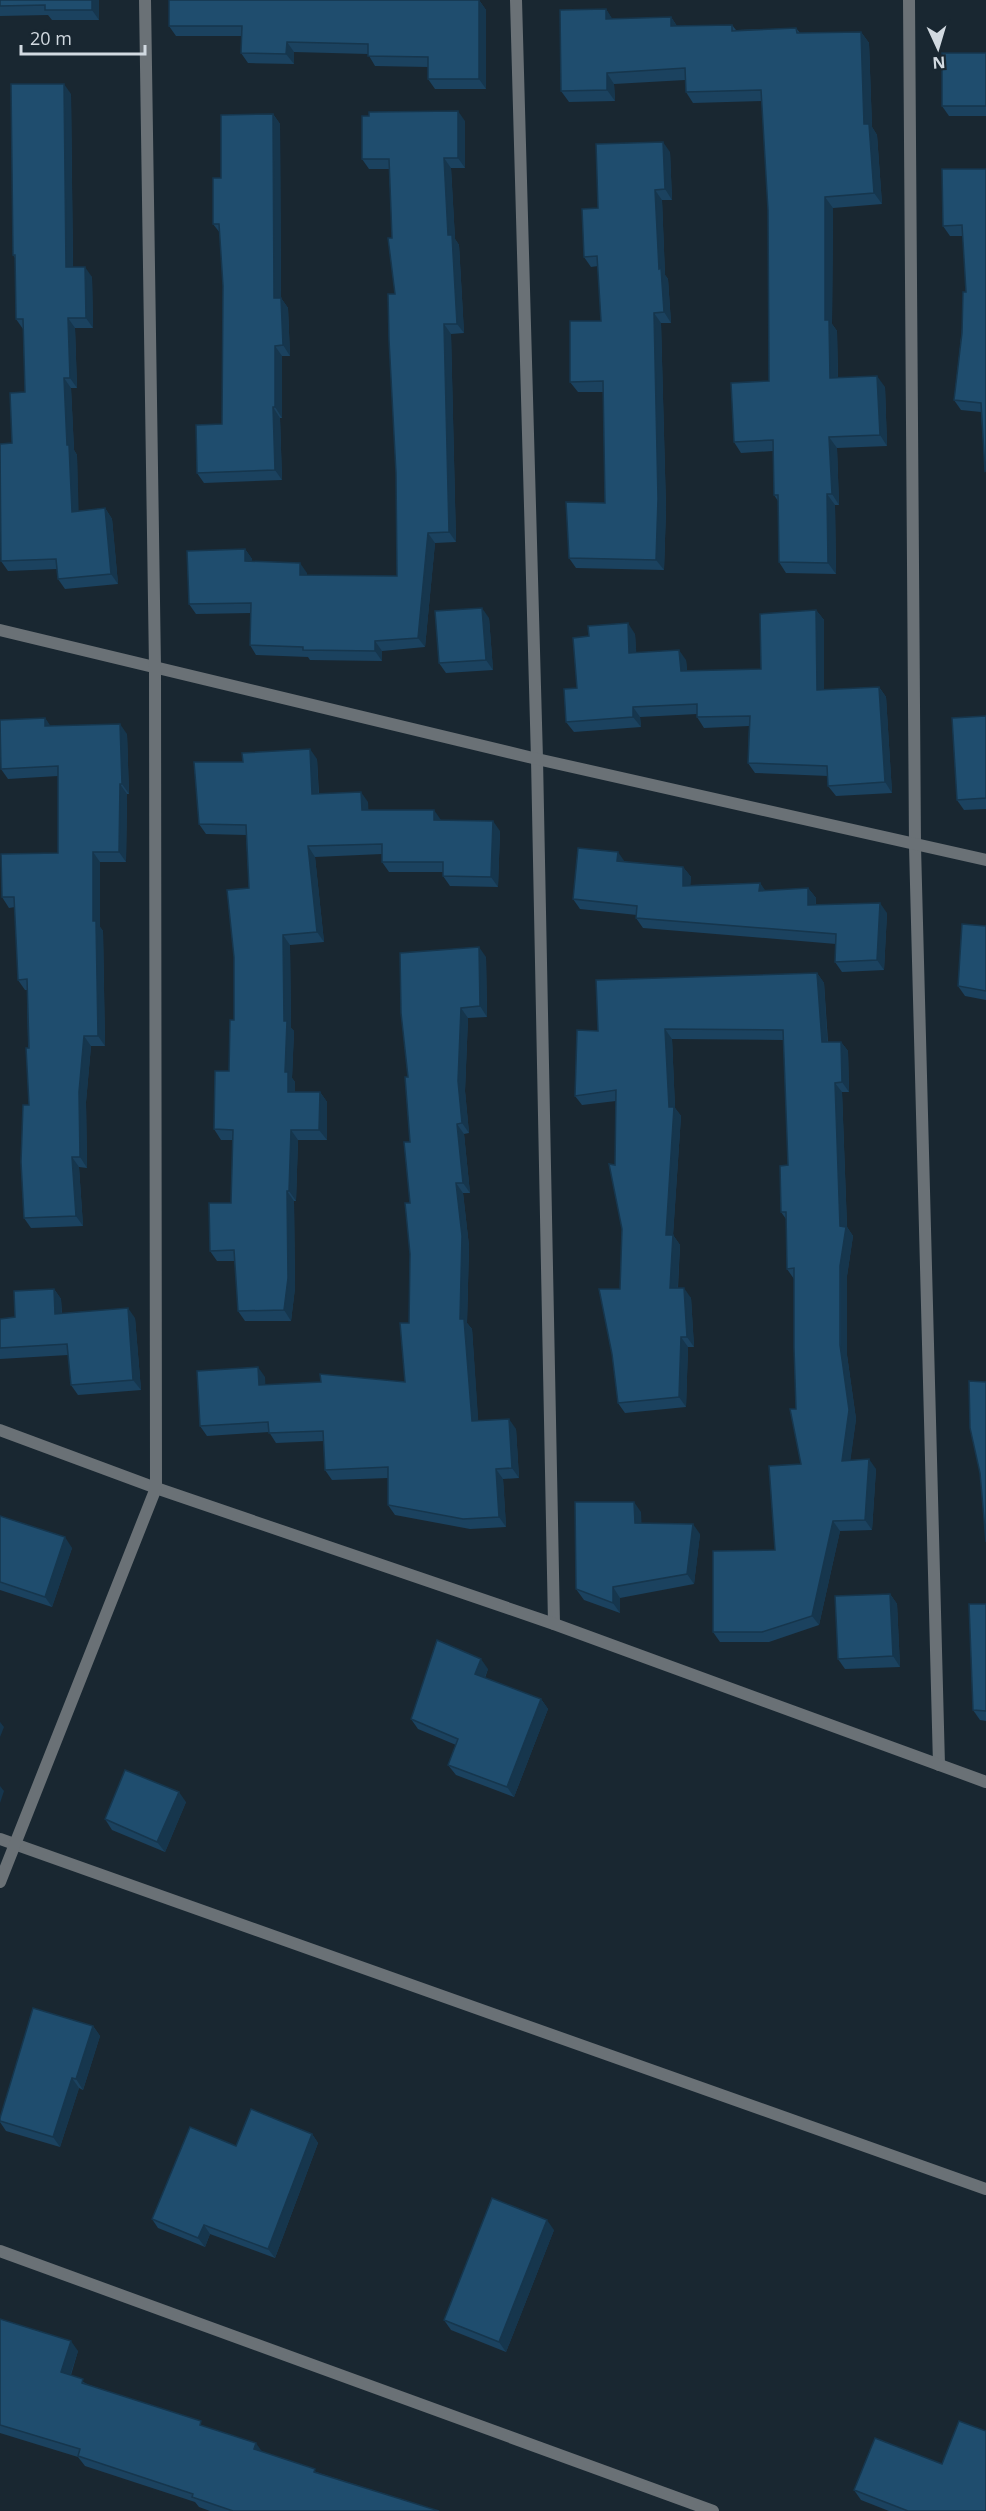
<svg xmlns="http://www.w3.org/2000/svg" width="986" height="2511" font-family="'Open Sans',sans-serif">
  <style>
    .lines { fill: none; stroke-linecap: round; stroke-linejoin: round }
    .street { stroke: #6a7176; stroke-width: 12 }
    .wall { fill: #1b425f }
    .shaded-wall { fill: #16364d }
    .building { fill: #1f4d6e; stroke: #16364d; stroke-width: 1.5 }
  </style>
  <rect width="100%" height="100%" fill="#192731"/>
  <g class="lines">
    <g class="street">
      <polyline points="516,0 537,759 554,1624"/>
      <polyline points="909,0 915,846 939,1765"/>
      <polyline points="0,630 537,759 986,860"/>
      <polyline points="0,1430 156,1488 554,1624 986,1782"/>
      <polyline points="0,1839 986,2189"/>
      <polyline points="0,1882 156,1488 155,667 145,0"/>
      <polyline points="0,2251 713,2511"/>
    </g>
  </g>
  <g class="wall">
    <polygon points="0,0 99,0 99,20 52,20 48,15 0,16"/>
    <polygon points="479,0 486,10 486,89 435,89 428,79 428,67 375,66 368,54 294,52 294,64 248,63 241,53 241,36 176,36 169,26 422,1"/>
    <polygon points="606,9 612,19 671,17 677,26 732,25 736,30 796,28 800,33 861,32 869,43 872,127 877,135 882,204 833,208 832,324 837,331 838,378 885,387 887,446 837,448 839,505 835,505 836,574 786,573 779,562 778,501 774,495 773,451 741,453 734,442 769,381 768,210 762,101 693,103 686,92 685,80 614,84 615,101 569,102 561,91"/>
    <polygon points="986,53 986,116 949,116 942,106"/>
    <polygon points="71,94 73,267 92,277 93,328 75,328 77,388 71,388 74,450 77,455 78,511 105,508 112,519 118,584 65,589 58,579 57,569 8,571 1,561 12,443 25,392 23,329 16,319 15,258 13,255"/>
    <polygon points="273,114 280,124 281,298 288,308 290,356 282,356 282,418 280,418 282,480 204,483 197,473 222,424 223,286 220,233 213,224 221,178"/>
    <polygon points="465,121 465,168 451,168 455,239 459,245 464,333 451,334 456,542 435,543 425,647 382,651 382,661 310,660 308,657 256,655 250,645 251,613 196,614 189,604 245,549 252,559 252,561 307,573 307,575 397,576 395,294 389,169 369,169 362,159"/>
    <polygon points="670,152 672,200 662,200 665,275 668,279 671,323 661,323 666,509 664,570 576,568 569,558 605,503 603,392 578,392 570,382 601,321 598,266 591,267 584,257 598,208"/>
    <polygon points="986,169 986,472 985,471 981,412 961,410 954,400 966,292 963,236 950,236 943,226"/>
    <polygon points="816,610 824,620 824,690 879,687 886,697 892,793 836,796 828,786 828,776 755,773 748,763 749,726 704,728 697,717 697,714 640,717 641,727 574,732 566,722 577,688 589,636 635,634 636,653 686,660 687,671 761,669"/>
    <polygon points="489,618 493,670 446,673 439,663"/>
    <polygon points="986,716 986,809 964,810 957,800"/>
    <polygon points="45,718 50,726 127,734 129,794 127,794 126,862 100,862 100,927 103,931 105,1046 91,1046 86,1102 87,1168 79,1167 83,1226 31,1228 24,1218 29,1105 27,990 25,990 18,980 15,907 9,908 2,897 58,853 58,776 8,779 1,769"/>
    <polygon points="317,759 319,794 368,802 368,810 441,820 500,831 498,887 450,886 443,876 443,872 389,872 382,862 382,854 315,857 324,942 290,945 291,1028 294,1031 292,1078 295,1082 295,1092 320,1092 327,1102 327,1140 298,1140 296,1201 294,1201 295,1288 291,1321 245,1321 238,1311 235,1261 217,1261 210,1251 231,1203 233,1140 221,1140 214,1129 229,1071 249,888 246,835 206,834 199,824 243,762"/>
    <polygon points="625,862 683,867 691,877 690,885 760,883 765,891 808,888 816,898 816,905 887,913 884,970 842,972 835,962 836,944 643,928 636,918 637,915 580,909 573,899"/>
    <polygon points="986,926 986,1000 965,996 958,986"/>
    <polygon points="486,957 487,1017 468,1018 465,1091 469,1133 464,1134 470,1193 463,1193 469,1246 467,1323 472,1329 478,1421 516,1429 519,1478 503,1479 506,1527 470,1529 395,1515 388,1505 388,1478 332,1480 325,1470 324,1441 276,1443 269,1432 207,1436 200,1426 265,1377 265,1385 405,1382 409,1323 410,1254 410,1142 408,1077"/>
    <polygon points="817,973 824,983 828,1042 841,1042 848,1051 849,1092 842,1092 847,1227 853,1236 847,1276 847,1355 856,1419 850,1461 876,1469 872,1530 840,1531 819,1625 769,1642 720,1642 713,1632 775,1550 801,1464 796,1409 794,1279 787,1269 786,1219 781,1212 788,1165 784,1040 672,1039 675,1108 681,1116 673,1235 680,1245 678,1288 691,1298 694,1347 688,1347 686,1407 625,1413 618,1403 620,1289 622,1229 615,1165 616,1101 582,1105 575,1096 598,1031"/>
    <polygon points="54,1289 61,1299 62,1314 135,1318 141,1390 78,1395 71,1385 68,1355 0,1359 0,1319 15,1317"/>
    <polygon points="641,1512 641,1523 700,1534 694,1584 620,1598 620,1613 584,1600 576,1589"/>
    <polygon points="0,1516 72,1548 52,1607 0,1590"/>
    <polygon points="890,1594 897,1604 900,1667 845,1669 838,1659"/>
    <polygon points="986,1604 986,1721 980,1720 973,1710"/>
    <polygon points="488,1669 485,1678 541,1699 548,1709 514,1797 456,1775 448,1765 456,1745 418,1729 411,1719"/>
    <polygon points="186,1802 165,1852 112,1830 105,1819"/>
    <polygon points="93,2026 100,2036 83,2090 79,2088 60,2147 6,2131 0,2122 0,2118"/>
    <polygon points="312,2134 318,2143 275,2258 210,2234 205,2247 158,2228 152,2219 236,2146"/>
    <polygon points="554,2230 506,2352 451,2330 444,2320"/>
    <polygon points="0,2319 78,2351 71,2375 87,2384 204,2426 261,2451 319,2473 439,2511 210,2511 199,2507 195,2502 85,2466 78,2457 0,2433"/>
    <polygon points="942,2464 986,2511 889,2511 861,2500 854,2490"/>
  </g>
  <g class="shaded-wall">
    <polygon points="92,0 99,0 99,20 92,10"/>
    <polygon points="479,0 486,10 486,89 479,79"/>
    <polygon points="606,9 613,20 606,19"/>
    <polygon points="671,17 678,28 671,26"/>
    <polygon points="861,32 869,43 872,127 877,135 882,204 874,193 864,124"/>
    <polygon points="287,42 294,52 294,64 286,54"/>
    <polygon points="607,73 614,84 615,101 607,90"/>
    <polygon points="64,84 71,94 73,277 66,267"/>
    <polygon points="458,111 465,121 465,168 458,158"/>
    <polygon points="273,114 280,124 281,308 274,298"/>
    <polygon points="663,142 670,152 672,200 665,189"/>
    <polygon points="444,158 451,168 455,239 459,245 464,333 457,324 448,235"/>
    <polygon points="655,190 662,200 665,275 668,279 671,323 664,312 659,269"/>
    <polygon points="825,197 833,208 832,324 837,331 838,389 830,378 825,320"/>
    <polygon points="85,267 92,277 93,328 86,318"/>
    <polygon points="281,298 288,308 290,356 283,345"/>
    <polygon points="654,313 661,323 666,509 664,570 656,560"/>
    <polygon points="68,318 75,328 77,388 70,378"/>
    <polygon points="444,324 451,334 456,542 449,532"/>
    <polygon points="275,346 282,356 282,418 275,407"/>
    <polygon points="877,376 885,387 887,446 880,435"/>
    <polygon points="64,378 71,388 74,450 77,455 79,522 72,512 67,445"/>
    <polygon points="273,407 280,418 282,480 275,470"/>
    <polygon points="829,437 837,448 839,505 832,494"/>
    <polygon points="827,494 835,505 836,574 828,563"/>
    <polygon points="105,508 112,519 118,584 111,574"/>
    <polygon points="428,533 435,543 425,647 418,638"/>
    <polygon points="245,549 252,559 252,571 245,561"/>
    <polygon points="300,563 307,573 307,585 300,575"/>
    <polygon points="482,608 489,618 493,670 486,660"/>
    <polygon points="816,610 824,620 824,700 817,690"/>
    <polygon points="628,623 635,634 637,663 629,653"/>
    <polygon points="375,641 382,651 382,661 375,651"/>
    <polygon points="679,650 686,660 688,681 681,671"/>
    <polygon points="879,687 886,697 892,793 885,782"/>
    <polygon points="633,707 640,717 641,727 633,717"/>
    <polygon points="45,718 52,728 45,726"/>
    <polygon points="120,724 127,734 129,794 122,784"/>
    <polygon points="310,749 317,759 319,804 312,794"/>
    <polygon points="120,784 127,794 126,862 119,852"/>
    <polygon points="361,792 368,802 369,820 362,810"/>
    <polygon points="434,810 441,820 434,820"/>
    <polygon points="493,821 500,831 498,887 491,877"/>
    <polygon points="308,846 315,857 324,942 317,932"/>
    <polygon points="93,852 100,862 100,927 103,931 105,1046 98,1036 93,921"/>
    <polygon points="618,852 625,862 617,861"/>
    <polygon points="683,867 691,877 690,896 683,886"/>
    <polygon points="760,883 767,893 759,891"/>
    <polygon points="808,888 816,898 815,916 808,905"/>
    <polygon points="880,903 887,913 884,970 877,960"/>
    <polygon points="283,935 290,945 291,1028 294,1031 292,1078 295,1082 295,1102 288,1092 285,1072"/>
    <polygon points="479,947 486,957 487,1017 480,1006"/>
    <polygon points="817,973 824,983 828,1052 822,1042"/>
    <polygon points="461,1008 468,1018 465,1091 469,1133 462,1123 458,1081"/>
    <polygon points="665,1029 672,1039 675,1108 681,1116 673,1235 680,1245 677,1298 670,1288 666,1235 669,1107"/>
    <polygon points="84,1036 91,1046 86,1102 87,1168 80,1157 79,1092"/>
    <polygon points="841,1042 848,1051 849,1092 842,1082"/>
    <polygon points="835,1083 842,1092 847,1227 853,1236 847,1276 847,1355 856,1419 849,1471 842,1461 840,1226"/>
    <polygon points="320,1092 327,1102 327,1140 319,1130"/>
    <polygon points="457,1124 464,1134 470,1193 463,1183"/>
    <polygon points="291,1130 298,1140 296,1201 289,1191"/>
    <polygon points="72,1157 79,1167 83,1226 76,1216"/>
    <polygon points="456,1183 463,1193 469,1246 467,1323 472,1329 479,1431 472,1421 460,1319"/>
    <polygon points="287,1191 294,1201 295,1288 291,1321 284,1310"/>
    <polygon points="684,1288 691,1298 694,1347 687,1337"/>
    <polygon points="54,1289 61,1299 62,1324 55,1314"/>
    <polygon points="128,1308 135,1318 141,1390 133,1380"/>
    <polygon points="681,1337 688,1347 686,1407 679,1397"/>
    <polygon points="258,1367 265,1377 266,1396 259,1385"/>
    <polygon points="509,1419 516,1429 519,1478 512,1468"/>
    <polygon points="869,1459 876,1469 872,1530 865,1520"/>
    <polygon points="496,1469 503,1479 506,1527 499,1517"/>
    <polygon points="634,1502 641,1512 642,1533 635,1523"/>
    <polygon points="833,1521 840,1531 819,1625 812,1616"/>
    <polygon points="693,1524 700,1534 694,1584 687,1574"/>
    <polygon points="65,1537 72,1548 52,1607 45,1597"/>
    <polygon points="613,1587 620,1598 620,1613 613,1603"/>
    <polygon points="890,1594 897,1604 900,1667 893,1656"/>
    <polygon points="481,1659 488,1669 482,1684 475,1674"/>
    <polygon points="541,1699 548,1709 514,1797 507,1787"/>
    <polygon points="0,1722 4,1727 0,1737"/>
    <polygon points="0,1786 4,1791 0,1803"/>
    <polygon points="179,1792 186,1802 165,1852 157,1842"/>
    <polygon points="93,2026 100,2036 83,2090 76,2079"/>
    <polygon points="72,2078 79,2088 60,2147 53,2137"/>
    <polygon points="312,2134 318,2143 275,2258 268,2249"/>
    <polygon points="547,2220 554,2230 506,2352 499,2342"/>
    <polygon points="204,2225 210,2234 205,2247 198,2238"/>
    <polygon points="71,2341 78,2351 68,2382 61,2372"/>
    <polygon points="256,2443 263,2453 254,2449"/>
  </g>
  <g class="building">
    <polygon points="0,0 92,0 92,10 45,10 45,5 0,6"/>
    <polygon points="169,0 479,0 479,79 428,79 428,57 368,56 368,44 287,42 286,54 241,53 242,26 169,26"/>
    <polygon points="606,9 606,19 671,17 671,26 732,25 732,31 796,28 797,33 861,32 864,124 869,124 874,193 825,197 825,320 829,320 830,378 877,376 880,435 829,437 832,494 827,494 828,563 779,562 778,495 774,495 773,440 734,442 731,383 769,381 768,210 761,90 686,92 685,68 607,73 607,90 561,91 560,10"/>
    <rect x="942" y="53" width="44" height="53"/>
    <polygon points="11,84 64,84 66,267 85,267 86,318 68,318 70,378 64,378 67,445 69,445 72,512 105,508 111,574 58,579 56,559 1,561 0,444 12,443 10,393 25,392 23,319 16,319 15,255 13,255"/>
    <polygon points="458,111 458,158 444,158 448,235 452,235 457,324 444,324 449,532 428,533 418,638 375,641 375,651 303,650 303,647 250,645 251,603 189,604 187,551 245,549 245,561 300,563 300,575 397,576 396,473 389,340 388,294 395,294 388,238 392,238 389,159 362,159 362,116 369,116 369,112"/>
    <polygon points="273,114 274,298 281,298 283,345 275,346 275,407 273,407 275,470 197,473 196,425 222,424 223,286 219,224 213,224 213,178 221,178 221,115"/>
    <polygon points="663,142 665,189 655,190 659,269 661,268 664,312 654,313 658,499 656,560 569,558 566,502 605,503 603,381 570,382 570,321 601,321 597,256 584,257 582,209 598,208 596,144"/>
    <polygon points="942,169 986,169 986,470 985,471 981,403 954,400 962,333 963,292 966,292 962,225 943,226"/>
    <polygon points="482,608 486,660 439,663 435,611"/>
    <polygon points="816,610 817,690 879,687 885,782 828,786 827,766 748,763 750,716 697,717 697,704 633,707 633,717 566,722 564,689 577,688 573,638 589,636 588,626 628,623 629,653 679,650 681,671 761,669 760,614"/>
    <polygon points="986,716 986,798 957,800 952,718"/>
    <polygon points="45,718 45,726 120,724 122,784 120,784 119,852 93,852 93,921 96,921 98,1036 84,1036 79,1092 80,1157 72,1157 76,1216 24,1218 21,1162 23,1105 29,1105 26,1048 29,1048 27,979 18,980 14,897 2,897 1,854 58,853 58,766 1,769 0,720"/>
    <polygon points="310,749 312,794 361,792 362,810 434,810 434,820 493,821 491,877 443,876 443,862 382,862 382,844 308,846 317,932 283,935 284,1021 287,1021 285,1072 288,1072 288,1092 320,1092 319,1130 291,1130 289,1191 287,1191 288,1278 284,1310 238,1311 234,1250 210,1251 209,1203 231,1203 233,1130 214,1129 215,1071 229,1071 230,1020 234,1020 234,957 227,890 249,888 246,825 199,824 194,762 243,762 242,753"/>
    <polygon points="578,848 618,852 617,861 683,867 683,886 760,883 759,891 808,888 808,905 880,903 877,960 835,962 836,934 636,918 637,906 573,899"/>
    <polygon points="962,924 986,926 986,991 958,986"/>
    <polygon points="479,947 480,1006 461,1008 458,1081 462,1123 457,1124 463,1183 456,1183 462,1236 460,1319 464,1319 472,1421 509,1419 512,1468 496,1469 499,1517 463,1519 388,1505 388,1467 325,1470 323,1431 269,1433 268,1422 200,1426 197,1371 258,1367 259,1385 321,1382 320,1374 405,1382 400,1323 409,1323 410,1254 405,1203 410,1203 404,1142 410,1142 405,1077 408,1077 401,1013 400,953"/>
    <polygon points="817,973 822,1042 841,1042 842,1082 835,1083 840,1226 846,1227 840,1266 840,1345 849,1410 842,1461 869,1459 865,1520 833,1521 812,1616 762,1632 713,1632 713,1551 775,1550 769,1466 801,1464 790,1409 796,1409 794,1348 794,1268 787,1269 786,1212 781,1212 780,1166 788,1165 783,1030 665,1029 669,1107 674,1107 666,1235 673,1235 670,1288 684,1288 687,1337 681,1337 679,1397 618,1403 612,1354 599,1289 620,1289 622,1229 609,1164 615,1165 616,1090 575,1096 577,1030 598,1031 596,980"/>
    <polygon points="54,1289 55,1314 128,1308 133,1380 71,1385 67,1344 0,1348 0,1319 15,1317 14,1291"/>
    <polygon points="969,1381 986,1382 986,1542 980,1473 970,1428"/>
    <polygon points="575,1502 634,1502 635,1523 693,1524 687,1574 613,1587 613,1603 576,1589"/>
    <polygon points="0,1516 65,1537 45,1597 0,1582"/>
    <polygon points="890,1594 893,1656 838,1659 835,1596"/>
    <polygon points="969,1604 986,1604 986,1711 973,1710"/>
    <polygon points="437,1640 481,1659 475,1674 541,1699 507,1787 448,1765 458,1739 411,1719"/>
    <polygon points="125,1770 179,1792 157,1842 105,1819"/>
    <polygon points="33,2008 93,2026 76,2079 72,2078 53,2137 0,2121 0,2118"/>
    <polygon points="251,2109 312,2134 268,2249 204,2225 198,2238 152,2219 190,2127 236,2146"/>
    <polygon points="492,2198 547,2220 499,2342 444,2320"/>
    <polygon points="0,2319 71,2341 61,2372 83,2379 82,2383 201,2421 200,2425 256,2443 254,2449 315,2469 314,2472 439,2511 233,2511 192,2497 193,2494 78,2456 80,2449 0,2425"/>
    <polygon points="959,2421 986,2431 986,2511 908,2511 854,2490 875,2438 942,2464"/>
  </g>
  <g transform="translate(938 48) rotate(176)" stroke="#192731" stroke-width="4.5" paint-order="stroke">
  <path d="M0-4.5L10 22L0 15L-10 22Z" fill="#d2dae1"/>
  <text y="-9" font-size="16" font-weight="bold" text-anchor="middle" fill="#d2dae1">N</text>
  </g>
  <path d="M21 45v9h124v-9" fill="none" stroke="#d2dae1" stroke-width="3"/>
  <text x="30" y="45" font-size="18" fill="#d2dae1" stroke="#192731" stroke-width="4.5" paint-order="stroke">20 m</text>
</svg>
